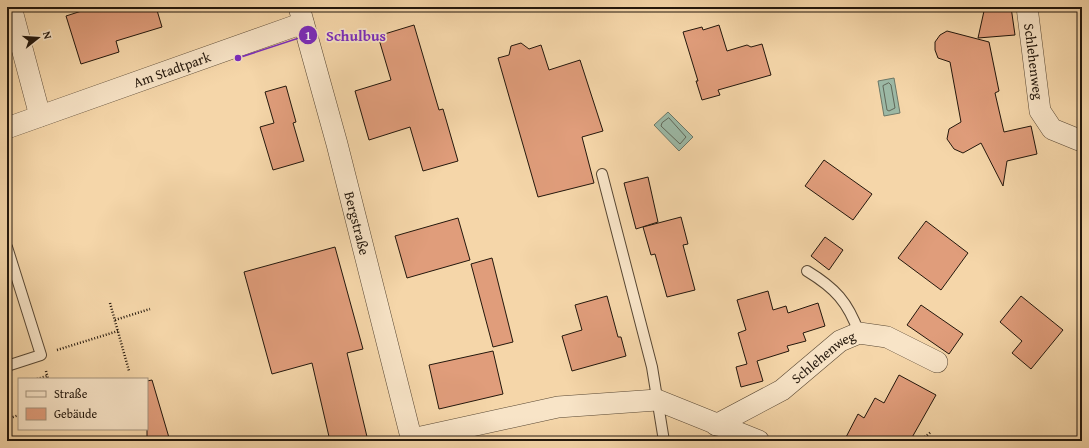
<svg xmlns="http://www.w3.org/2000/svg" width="1089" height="448" font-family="'Gentium Book Plus',serif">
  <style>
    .water { fill: #9cb9a6; stroke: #6c7868 }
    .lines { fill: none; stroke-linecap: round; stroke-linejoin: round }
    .shore { stroke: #606859; stroke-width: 1 }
    .building { fill: #e09d7b; stroke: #23170c }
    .service-casing { stroke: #584733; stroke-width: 12 }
    .minor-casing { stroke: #584733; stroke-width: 22 }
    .path { stroke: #23170c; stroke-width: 2.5; stroke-dasharray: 1 2; stroke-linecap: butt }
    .service { stroke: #f8e4c7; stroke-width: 10 }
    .minor { stroke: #f8e4c7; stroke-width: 21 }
    .labels { text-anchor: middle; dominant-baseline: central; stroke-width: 3.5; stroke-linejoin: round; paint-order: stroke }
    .street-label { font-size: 14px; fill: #23170c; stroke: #f8e4c7 }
    .leader { fill: none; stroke: #7b2cbf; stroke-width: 1.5 }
    .callout-dot { fill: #7b2cbf; stroke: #f8e4c7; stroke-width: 1.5 }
    .mark-label { font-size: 12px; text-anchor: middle; font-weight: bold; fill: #fff }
    .callout-label { font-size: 15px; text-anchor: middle; font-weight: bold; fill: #7b2cbf; stroke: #f8e4c7; stroke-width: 3.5; stroke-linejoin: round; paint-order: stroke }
  </style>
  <rect width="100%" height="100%" fill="#f5d6a9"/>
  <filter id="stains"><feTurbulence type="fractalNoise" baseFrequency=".005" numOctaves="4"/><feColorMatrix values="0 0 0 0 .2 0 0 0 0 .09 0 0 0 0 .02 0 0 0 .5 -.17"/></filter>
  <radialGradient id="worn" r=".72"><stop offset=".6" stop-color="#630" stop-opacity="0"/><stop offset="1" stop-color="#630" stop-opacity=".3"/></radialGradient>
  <g class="water">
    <polygon points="894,78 900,113 884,116 878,81"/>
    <polygon points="668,112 693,137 679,151 654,125"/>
  </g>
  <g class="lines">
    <g class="shore">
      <polygon points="889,83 891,85 895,108 889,111 887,110 883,86"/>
      <polygon points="669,118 686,137 680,144 661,126 662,123"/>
    </g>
  </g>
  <g class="building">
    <polygon points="94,7 156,7 162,27 116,41 119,52 81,64 66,16"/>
    <polygon points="1006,7 1011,7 1015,35 978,38 984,11"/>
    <polygon points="414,25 439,110 443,109 458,161 423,171 410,127 369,140 355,91 391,80 378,36"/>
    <polygon points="719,25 727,51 747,45 751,47 762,44 771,75 718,90 720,95 702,100 696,81 698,81 683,32 702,27 703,30"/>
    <polygon points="947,31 989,42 999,91 995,93 1004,132 1031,126 1037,154 1007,161 1003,186 981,143 963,153 954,149 947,139 949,129 961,122 950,62 938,58 935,50 935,42 940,35"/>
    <polygon points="521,43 529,49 541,45 549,70 580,60 603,131 582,137 594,183 538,197 498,58 509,55 511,46"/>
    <polygon points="286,86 296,122 293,123 304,161 273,170 260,127 274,123 265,92"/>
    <polygon points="824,160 872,194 853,220 805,186"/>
    <polygon points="648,177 658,222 636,229 624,183"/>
    <polygon points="681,217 688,244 683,245 695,290 667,297 655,254 651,255 643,227"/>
    <polygon points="458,218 470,260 407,278 395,236"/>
    <polygon points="926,221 968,253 941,290 898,258"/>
    <polygon points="825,237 843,250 829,270 811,256"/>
    <polygon points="335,247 363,349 347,353 368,441 330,441 312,363 272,374 244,272"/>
    <polygon points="492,258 513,342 493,347 471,264"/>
    <polygon points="768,291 773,310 786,306 788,313 818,303 825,326 803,333 806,341 787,346 789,351 757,361 763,381 741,387 736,367 747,364 738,333 746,330 737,300"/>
    <polygon points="607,296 618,337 621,337 626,356 572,371 562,336 582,330 575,305"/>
    <polygon points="1021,296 1063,330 1031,369 1012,353 1022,341 1000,322"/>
    <polygon points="921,305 963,334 949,354 907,325"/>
    <polygon points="493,351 503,394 439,409 429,365"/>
    <polygon points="899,375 936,395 910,441 844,441 858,414 864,418 875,398 884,403"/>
    <polygon points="152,380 170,441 147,441 147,381"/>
  </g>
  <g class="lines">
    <defs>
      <g id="service">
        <polyline points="602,174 652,367 664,441"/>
        <polyline points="7,247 41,355 7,366"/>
        <path d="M 807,271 C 835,288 848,302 859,333"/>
      </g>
      <g id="minor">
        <polyline points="11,7 40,116"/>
        <path id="s1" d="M 299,7 L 337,144 L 412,441"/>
        <path id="s2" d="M 1027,7 L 1040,111 L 1052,129 L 1079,140 L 1082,140"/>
        <path id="s3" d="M 7,128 L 303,23"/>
        <path id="s4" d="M 716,425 L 782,390 L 840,341 L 859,333 L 887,337 L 937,362"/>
        <polyline points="412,439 558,407 657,400 759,441"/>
      </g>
    </defs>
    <use href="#service" class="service-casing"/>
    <use href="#minor" class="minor-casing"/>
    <g class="path">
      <polyline points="110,303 129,371"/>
      <polyline points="115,320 150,309"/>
      <polyline points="57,350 118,331"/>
      <polyline points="46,371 48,379"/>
      <polyline points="37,379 47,376"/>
      <polyline points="7,419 19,415"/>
      <polyline points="920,441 931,432"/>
    </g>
    <use href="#service" class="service"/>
    <use href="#minor" class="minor"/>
  </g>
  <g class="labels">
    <g class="street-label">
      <text stroke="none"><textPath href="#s2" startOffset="55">Schlehenweg</textPath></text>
      <text stroke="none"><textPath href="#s3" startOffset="175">Am Stadtpark</textPath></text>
      <text stroke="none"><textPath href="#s1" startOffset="224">Bergstraße</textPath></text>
      <text stroke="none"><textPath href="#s4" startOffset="128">Schlehenweg</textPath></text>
    </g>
  </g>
  <path class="leader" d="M238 58L308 35"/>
  <g class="callout-dot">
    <circle cx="238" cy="58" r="4"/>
    <circle cx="308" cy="35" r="10"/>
  </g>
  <g class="mark-label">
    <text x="308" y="40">1</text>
  </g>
  <g class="callout-label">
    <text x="356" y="41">Schulbus</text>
  </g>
  <rect width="1089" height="448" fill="none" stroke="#f5d6a9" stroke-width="24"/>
  <rect x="8" y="8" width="1073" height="432" fill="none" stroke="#23170c" stroke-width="2"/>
  <rect x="12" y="12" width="1065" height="424" fill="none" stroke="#23170c"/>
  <rect x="18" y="378" width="130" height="52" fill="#f8e4c7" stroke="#a3927c"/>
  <rect x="26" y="391" width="20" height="6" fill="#f8e4c7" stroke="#a3927c"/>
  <text x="54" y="398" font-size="12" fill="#23170c">Straße</text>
  <rect x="26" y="408" width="20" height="12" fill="#e09d7b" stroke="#a3927c"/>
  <text x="54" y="418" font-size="12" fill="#23170c">Gebäude</text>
  <g transform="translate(38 38) rotate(73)" stroke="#f8e4c7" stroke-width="3" paint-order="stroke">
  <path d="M0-3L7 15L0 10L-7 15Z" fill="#23170c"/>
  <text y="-6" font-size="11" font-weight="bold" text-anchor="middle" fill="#23170c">N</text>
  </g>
  <rect width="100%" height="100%" filter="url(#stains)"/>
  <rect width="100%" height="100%" fill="url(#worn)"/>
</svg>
